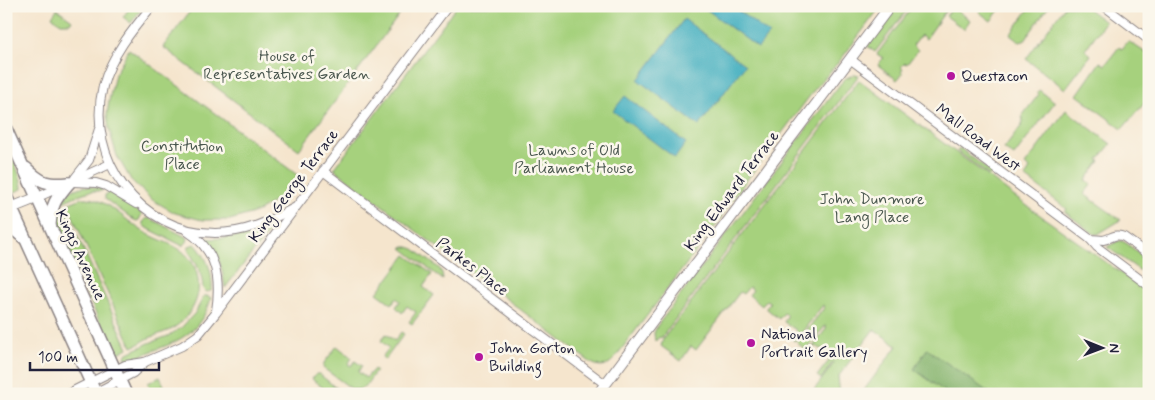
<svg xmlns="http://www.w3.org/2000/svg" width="1155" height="400" font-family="Mynerve,sans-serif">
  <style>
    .green { fill: #a6d17d; stroke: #647a5c }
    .forest { fill: #84b36c; stroke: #536a54 }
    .water { fill: #41aebf; stroke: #32687d }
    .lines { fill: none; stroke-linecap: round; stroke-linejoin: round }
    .street-casing { stroke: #8c8484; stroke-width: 10 }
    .secondary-casing { stroke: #8c8484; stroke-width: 12 }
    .primary-casing { stroke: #8c8484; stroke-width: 14 }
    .street { stroke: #fff; stroke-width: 8 }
    .secondary { stroke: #fff; stroke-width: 10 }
    .primary { stroke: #fff; stroke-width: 11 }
    .poi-dot { fill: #b5179e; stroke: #fbf7ec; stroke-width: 2 }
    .labels { text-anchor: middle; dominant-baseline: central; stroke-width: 5; stroke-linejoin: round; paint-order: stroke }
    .park-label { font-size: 16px; fill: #4a574f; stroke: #fbf7ec }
    .poi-label { font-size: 16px; fill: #22223b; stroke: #fbf7ec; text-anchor: start }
    .street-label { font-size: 16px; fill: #22223b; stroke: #fbf7ec }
  </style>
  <rect width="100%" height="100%" fill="#fbf7ec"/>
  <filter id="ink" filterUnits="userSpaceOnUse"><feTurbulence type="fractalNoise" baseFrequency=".02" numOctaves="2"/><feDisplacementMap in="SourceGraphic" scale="10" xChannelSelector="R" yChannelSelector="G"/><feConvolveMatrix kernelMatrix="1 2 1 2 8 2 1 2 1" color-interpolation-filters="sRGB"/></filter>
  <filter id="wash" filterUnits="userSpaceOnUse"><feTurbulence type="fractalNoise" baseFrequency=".0096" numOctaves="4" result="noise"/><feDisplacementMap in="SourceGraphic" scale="20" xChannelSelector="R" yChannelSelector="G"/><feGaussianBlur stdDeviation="1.12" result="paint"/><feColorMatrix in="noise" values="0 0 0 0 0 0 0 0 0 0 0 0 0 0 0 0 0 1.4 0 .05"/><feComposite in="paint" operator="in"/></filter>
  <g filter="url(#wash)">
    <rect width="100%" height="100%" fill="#f5e5cd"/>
    <g class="green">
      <polygon points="131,6 144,6 131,23 123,17"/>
      <polygon points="194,6 404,6 405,7 299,150 163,47"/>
      <path d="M 457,6 L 881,6 L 842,58 L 815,89 L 731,201 L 719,221 L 614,359 C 607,367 599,368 590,362 L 334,169 Z"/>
      <polygon points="898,6 910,6 875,52 868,47 869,44"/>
      <polygon points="913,6 949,6 926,39 921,35 913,45 918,50 907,64 905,63 901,67 903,69 901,72 903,73 897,80 878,65 883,58 877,54"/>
      <polygon points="984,6 1002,6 991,21 979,12"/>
      <polygon points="1031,6 1049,6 1024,41 1019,42 1010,35"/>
      <polygon points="1065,6 1084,6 1105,22 1085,50 1091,55 1065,89 1026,59"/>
      <polygon points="953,7 970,20 964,29 946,16"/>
      <polygon points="57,9 72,20 70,23 61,23 52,17 53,15"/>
      <polygon points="1128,41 1149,55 1149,98 1122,129 1077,95 1100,62 1105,65 1119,47 1122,49"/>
      <polygon points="129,49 300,177 281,197 257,212 230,220 202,220 175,213 151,199 131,180 117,156 109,129 107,115 109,101 115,74"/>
      <polygon points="854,75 859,75 661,338 659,337 655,342 654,333 657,326 841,83 846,78"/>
      <polygon points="859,80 989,177 1012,195 1149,293 1149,394 861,394 897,346 874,329 838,377 840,394 811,394 834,363 833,362 821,379 817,376 831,358 828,355 829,353 821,348 820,349 815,346 810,352 809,352 826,329 826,325 806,350 797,343 824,308 823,305 795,341 792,339 797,333 796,330 784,322 787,316 784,313 779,319 766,308 770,303 767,300 762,306 749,295 753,290 749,287 743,294 740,292 696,350 691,346 681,361 661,346 663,339"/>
      <polygon points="1039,90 1055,102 1014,156 1004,149 1022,125 1023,121 1022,116 1039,94 1037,92"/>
      <polygon points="1066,110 1111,144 1098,160 1100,161 1086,180 1092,184 1084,194 1121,220 1098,234 1094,234 1065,212 1067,209 1025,177 1030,169 1025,165"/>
      <path d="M 6,146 C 12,159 22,174 22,189 L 12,193 L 6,183 Z"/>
      <polygon points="960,148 992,173 990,176 957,151"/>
      <path d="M 84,186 L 101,188 L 102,191 C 99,191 96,191 93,191 C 82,192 71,199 60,203 L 69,191 Z"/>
      <polygon points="109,192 142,214 139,220 137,221 134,220 105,199 105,195"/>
      <path d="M 82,198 C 104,196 124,219 141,230 C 153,238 171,243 182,251 C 191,258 197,269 198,280 C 201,301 188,320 170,330 C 163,333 156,335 149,338 C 143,341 138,345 132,347 L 67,204 Z"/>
      <polygon points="62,206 65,208 128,348 117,354 110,345 56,225 54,220 58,207"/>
      <polygon points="149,218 186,237 188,238 187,242 184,245 181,245 145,227 143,225 143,222 146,219"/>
      <path d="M 270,227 L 271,229 L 225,288 C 222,268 220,256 207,240 L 207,239 C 229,238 250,236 270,227 Z"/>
      <polygon points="1118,241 1122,241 1126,243 1149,261 1149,277 1107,247"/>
      <path d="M 195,244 C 207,257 213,272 212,290 C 209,292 206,293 203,289 C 202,272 197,264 188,250 L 189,246 Z"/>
      <polygon points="404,247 408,247 414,249 439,268 442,273 443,280 402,248"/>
      <polygon points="406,255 432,274 423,287 434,295 412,324 409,322 416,312 407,306 402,313 396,307 400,301 396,298 392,304 377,293"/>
      <path d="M 204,296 L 207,296 L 211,298 C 202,330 181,341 152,351 C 143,355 135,359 125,358 L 126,354 L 149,343 L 168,336 L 181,328 L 195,313 Z"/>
      <polygon points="401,332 404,334 385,360 382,357 389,348 381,341 386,334 395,341"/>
      <path d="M 337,346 L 352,358 L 348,364 L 351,366 L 355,361 L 362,366 L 358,372 L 366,378 L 374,369 L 376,371 C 369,380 365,392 352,389 L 323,368 L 324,363 Z"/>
      <polygon points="316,374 319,374 344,394 331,394 313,380 312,379"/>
      <polygon points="160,377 168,394 153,394 148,383"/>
    </g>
    <polygon class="forest" points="927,349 991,394 948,394 914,369"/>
    <g class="water">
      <polygon points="702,6 732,6 769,34 758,48"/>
      <polygon points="684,19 745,65 699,126 638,80"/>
      <polygon points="625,96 686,143 675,158 613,111"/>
    </g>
  </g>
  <g filter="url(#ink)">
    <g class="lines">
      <defs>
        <g id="street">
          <path d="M 152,6 C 132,30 111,56 103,86 C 85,159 140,233 215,233 C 245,233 268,222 294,208"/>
          <polyline points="435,6 443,12"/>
          <polyline points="1104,6 1149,40"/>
          <polyline points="850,59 1090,239 1097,247 1149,286"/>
          <polyline points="323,171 605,384"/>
          <polyline points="75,178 89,160 99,129"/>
          <polyline points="73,182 96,183 106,186 136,204"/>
          <polyline points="36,198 110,164"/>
          <path d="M 187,231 C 217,250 221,279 216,311"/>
          <path d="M 1090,239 C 1095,239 1099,240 1103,240 C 1112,238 1115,233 1124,237 L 1149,255"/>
          <polyline points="71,394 73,391 125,365 145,362 182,346 198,335 216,313 448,6"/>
          <polyline points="93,394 133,373 145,362"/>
        </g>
        <g id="secondary">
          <polyline points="6,210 36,198"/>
          <polyline points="598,394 890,6"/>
        </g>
        <g id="primary">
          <polyline points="6,129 126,394"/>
          <path d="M 26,168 C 41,183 47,185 69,183"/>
          <polyline points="6,196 96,394"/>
          <path d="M 50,225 C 52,203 55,200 69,183"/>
          <polyline points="6,226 13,229 24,238"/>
        </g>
      </defs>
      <use href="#street" class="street-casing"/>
      <use href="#secondary" class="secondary-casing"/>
      <use href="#primary" class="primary-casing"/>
      <use href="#street" class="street"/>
      <use href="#secondary" class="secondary"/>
      <use href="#primary" class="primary"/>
    </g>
  </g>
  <g class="poi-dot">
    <circle cx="951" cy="76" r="5"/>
    <circle cx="751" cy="343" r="5"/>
    <circle cx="479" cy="357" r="5"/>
  </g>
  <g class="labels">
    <g class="park-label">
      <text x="287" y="56">House of<tspan x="287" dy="18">Representatives Garden</tspan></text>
      <text x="182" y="146">Constitution<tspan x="182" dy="18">Place</tspan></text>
      <text x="574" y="150">Lawns of Old<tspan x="574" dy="18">Parliament House</tspan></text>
      <text x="872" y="199">John Dunmore<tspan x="872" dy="18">Lang Place</tspan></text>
    </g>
    <g class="poi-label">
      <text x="961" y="76">Questacon</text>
      <text x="761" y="334">National<tspan x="761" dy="18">Portrait Gallery</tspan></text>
      <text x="489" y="348">John Gorton<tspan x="489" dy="18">Building</tspan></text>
    </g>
    <g class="street-label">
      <text transform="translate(978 138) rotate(37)">Mall Road West</text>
      <text transform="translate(294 186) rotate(-53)">King George Terrace</text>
      <text transform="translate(732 191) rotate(-53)">King Edward Terrace</text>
      <text transform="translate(80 255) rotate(65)">Kings Avenue</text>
      <text transform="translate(472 267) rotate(37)">Parkes Place</text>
    </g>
  </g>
  <rect width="1155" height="400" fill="none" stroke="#fbf7ec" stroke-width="25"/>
  <g transform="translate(1102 348) rotate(91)" stroke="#fbf7ec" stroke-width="4" paint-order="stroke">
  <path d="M0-4L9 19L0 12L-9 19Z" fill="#22223b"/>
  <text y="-8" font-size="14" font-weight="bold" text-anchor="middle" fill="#22223b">N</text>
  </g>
  <path d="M30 362v8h129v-8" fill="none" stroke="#22223b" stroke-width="2.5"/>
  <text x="38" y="362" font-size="15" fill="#22223b" stroke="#fbf7ec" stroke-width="4" paint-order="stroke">100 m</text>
</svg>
